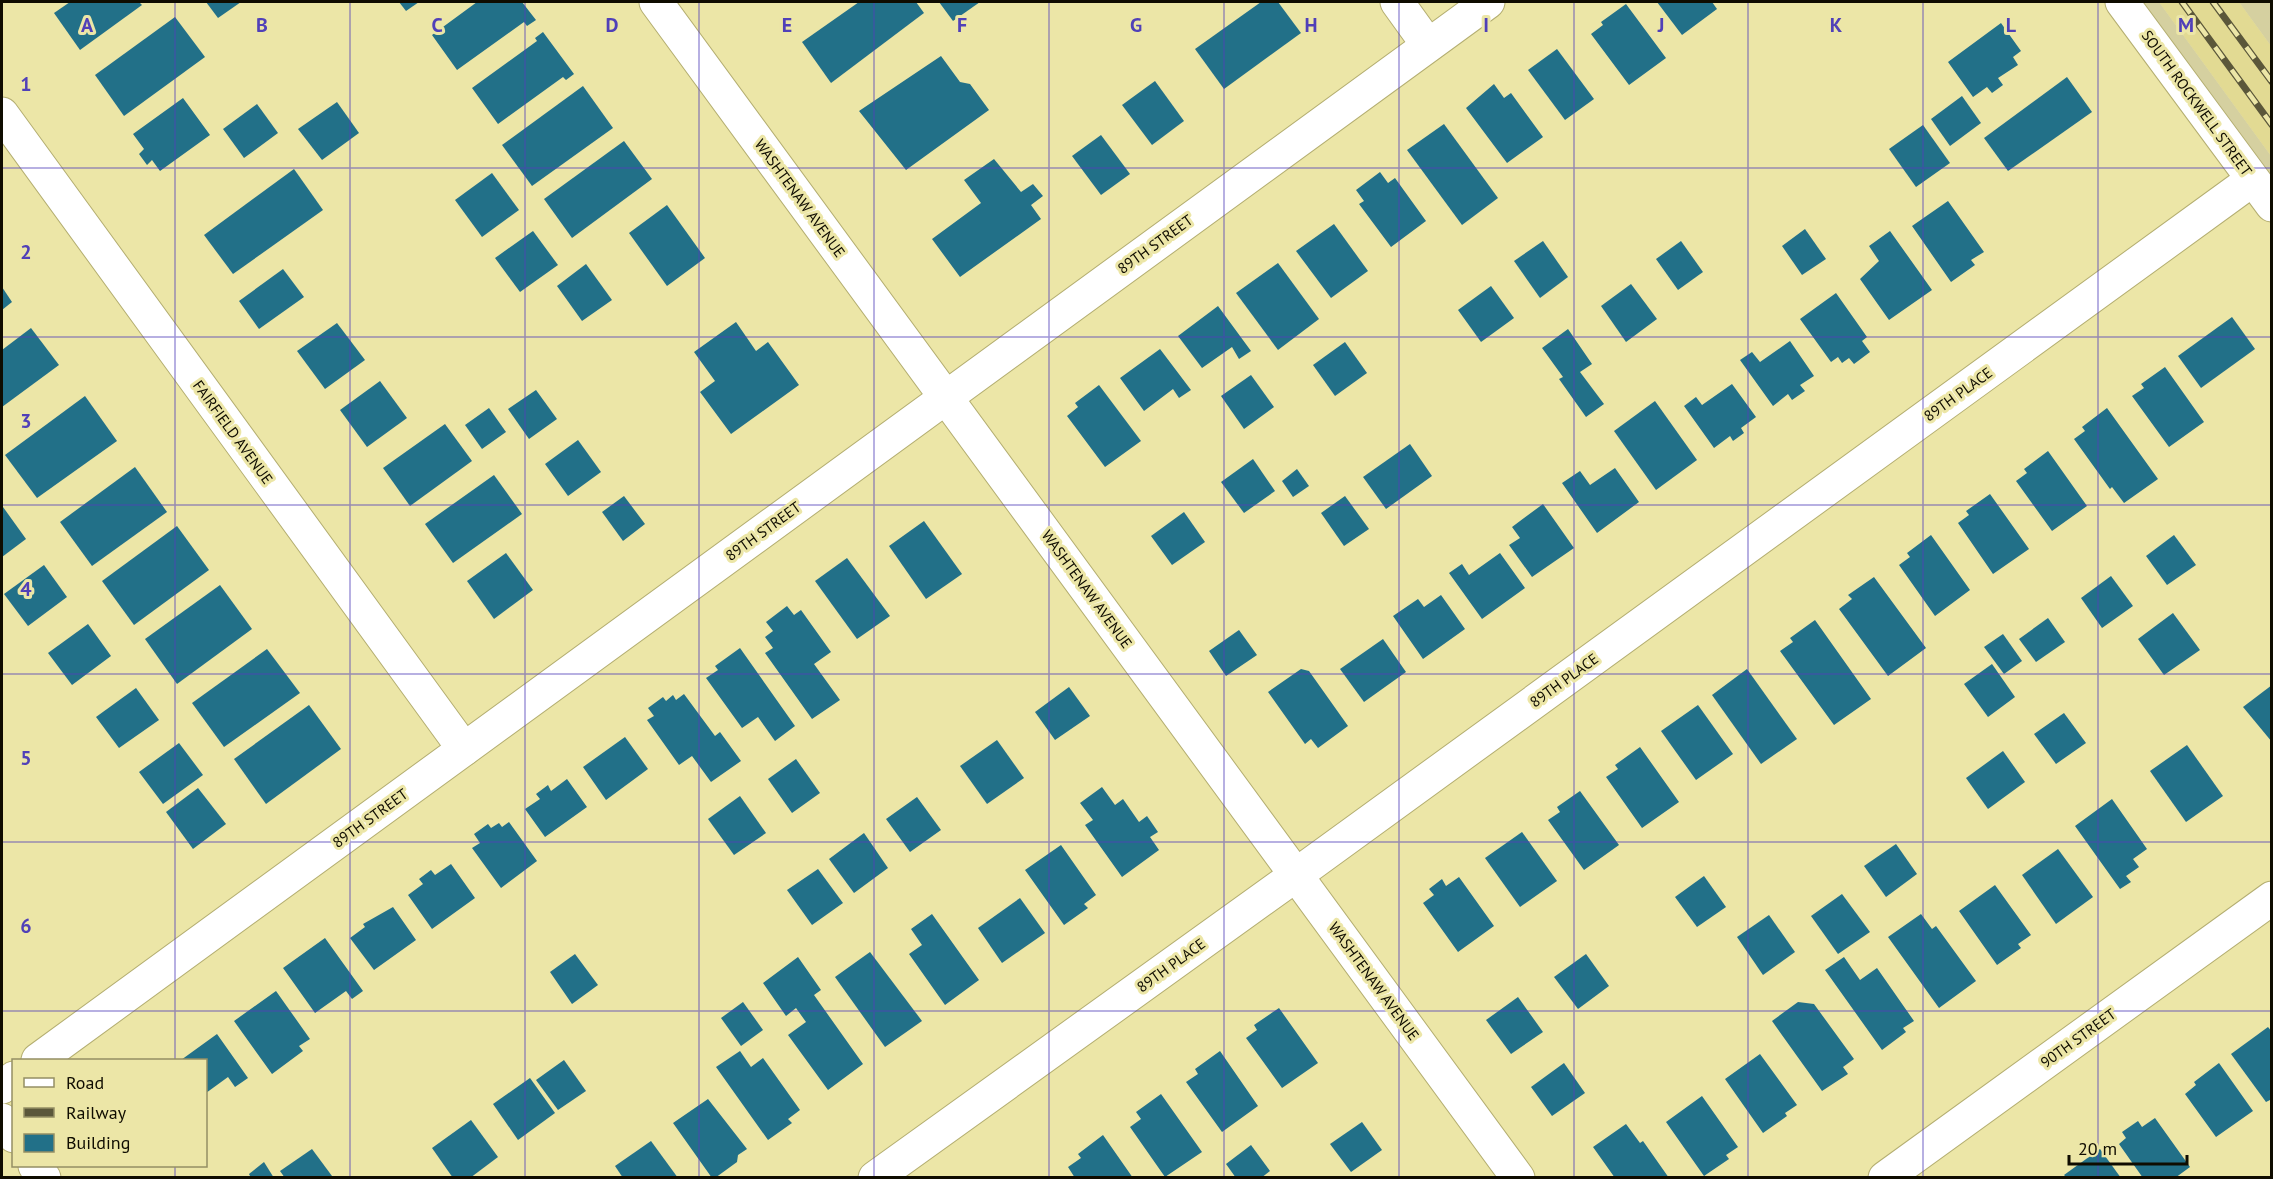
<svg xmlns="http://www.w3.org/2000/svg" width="2273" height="1179" font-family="'PT Sans',sans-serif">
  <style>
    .built { fill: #e2da93 }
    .green { fill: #d5d0a0 }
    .building { fill: #227088 }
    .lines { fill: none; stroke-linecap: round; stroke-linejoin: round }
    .minor-casing { stroke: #b4ae71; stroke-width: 35 }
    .minor { stroke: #fff; stroke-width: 33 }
    .rail-casing { stroke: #5b573a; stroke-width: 7 }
    .rail { stroke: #ece6a7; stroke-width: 4.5; stroke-dasharray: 14; stroke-linecap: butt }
    .grid { fill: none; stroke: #5040b8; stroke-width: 1.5; stroke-opacity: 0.55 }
    .labels { text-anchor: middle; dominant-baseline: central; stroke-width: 6; stroke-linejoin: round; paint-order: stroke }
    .street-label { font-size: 15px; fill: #0f0c00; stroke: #ece6a7 }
    .grid-label { font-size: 20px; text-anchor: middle; font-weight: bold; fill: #5040b8; stroke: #ece6a7; stroke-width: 6; stroke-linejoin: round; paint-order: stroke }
  </style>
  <rect width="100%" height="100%" fill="#ece6a7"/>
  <polygon class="built" points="2159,2 2239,2 2271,46 2271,156"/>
  <g class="green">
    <polygon points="2136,2 2159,2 2271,156 2271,181"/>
    <polygon points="2239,2 2271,2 2271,46"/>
  </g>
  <g class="building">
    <polygon points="70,2 139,2 142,5 80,50 54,13"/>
    <polygon points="206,2 241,2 218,18"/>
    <polygon points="399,2 419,2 406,11"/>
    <polygon points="477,2 522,2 536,20 527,26 524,22 457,70 432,35"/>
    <polygon points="859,2 916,2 924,13 831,83 802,42"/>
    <polygon points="939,2 980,2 953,21"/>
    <polygon points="1261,2 1278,2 1301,33 1224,89 1195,49"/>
    <polygon points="1657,2 1712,2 1717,9 1682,35"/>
    <polygon points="1626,4 1666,58 1629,85 1591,34 1603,25 1601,22"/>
    <polygon points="175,17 205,57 124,116 95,75"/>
    <polygon points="2001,23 2021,51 2013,57 2018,65 1998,78 2003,85 1992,93 1987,87 1973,97 1948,62"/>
    <polygon points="543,32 574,74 566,80 563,77 498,124 472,88 537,41 535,38"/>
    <polygon points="1557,49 1594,99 1565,120 1528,70"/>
    <polygon points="941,56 960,82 970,84 989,110 906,170 859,111"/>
    <polygon points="2067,77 2092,112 2008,171 1984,138"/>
    <polygon points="1155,81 1184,121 1152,145 1122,105"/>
    <polygon points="1494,84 1504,98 1511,93 1543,137 1507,163 1466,108"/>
    <polygon points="583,86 613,128 532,186 502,145"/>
    <polygon points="1962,96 1981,123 1950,146 1931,119"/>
    <polygon points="183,98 210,135 160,171 152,160 147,165 139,154 144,149 133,134"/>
    <polygon points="337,102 359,133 322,160 298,129"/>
    <polygon points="257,104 278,133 244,158 223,129"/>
    <polygon points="1444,124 1498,198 1462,225 1407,150"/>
    <polygon points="1923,125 1950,163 1916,187 1889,149"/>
    <polygon points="1101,135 1130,174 1101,195 1072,156"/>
    <polygon points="624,141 652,179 572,238 544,199"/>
    <polygon points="994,159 1021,192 1033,184 1043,196 1031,205 1041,219 960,277 932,239 981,203 964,180"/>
    <polygon points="294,169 323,210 233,274 204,235"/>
    <polygon points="1380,172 1388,183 1395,178 1426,221 1391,247 1359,204 1364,201 1356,190"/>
    <polygon points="492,173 519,210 482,237 455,200"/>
    <polygon points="1948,201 1984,252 1971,260 1975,265 1951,282 1912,226"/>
    <polygon points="667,205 705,258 667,286 629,233"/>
    <polygon points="1334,224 1368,271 1331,298 1296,251"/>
    <polygon points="1805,229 1826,259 1802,275 1782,246"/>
    <polygon points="533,231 558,265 520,292 495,258"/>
    <polygon points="1890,231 1932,290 1889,320 1860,279 1879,261 1869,246"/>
    <polygon points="1543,241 1568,277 1540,298 1514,261"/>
    <polygon points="1681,241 1703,272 1678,290 1656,259"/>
    <polygon points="1278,263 1319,319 1278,350 1236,293"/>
    <polygon points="586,264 612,300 582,321 557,286"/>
    <polygon points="283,269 304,297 259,329 239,301"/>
    <polygon points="1631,284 1657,319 1626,342 1601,306"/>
    <polygon points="1491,286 1514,318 1481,342 1458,310"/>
    <polygon points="2,287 12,302 2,310"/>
    <polygon points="1836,293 1867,337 1862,341 1870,352 1854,364 1849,358 1842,363 1838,357 1831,362 1800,319"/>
    <polygon points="1218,306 1251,351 1239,359 1232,347 1202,368 1178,336"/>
    <polygon points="2232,317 2255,349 2201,388 2178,356"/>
    <polygon points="736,322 756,351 768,342 799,385 731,434 700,392 715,381 694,352"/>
    <polygon points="337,323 365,360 325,389 297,351"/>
    <polygon points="31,328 59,365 2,407 2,350"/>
    <polygon points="1568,329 1592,364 1580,372 1604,404 1586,417 1559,379 1563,377 1542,348"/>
    <polygon points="1790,341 1814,376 1800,385 1805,391 1792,400 1788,394 1773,406 1740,360 1752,352 1760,362"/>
    <polygon points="1345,342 1367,373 1335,396 1313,365"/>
    <polygon points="1160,349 1191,390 1179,398 1173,389 1144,411 1120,378"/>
    <polygon points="2165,367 2204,422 2169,447 2132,396 2144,388 2141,384"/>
    <polygon points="1251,375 1274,407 1244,429 1221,396"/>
    <polygon points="380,381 407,418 367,447 340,410"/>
    <polygon points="1732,384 1756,417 1741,428 1744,433 1733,441 1730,436 1714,448 1684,406 1696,397 1702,405"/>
    <polygon points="1099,385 1141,441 1105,467 1067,416 1078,407 1075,403"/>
    <polygon points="536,390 557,419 529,439 508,409"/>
    <polygon points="85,396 117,441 37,498 5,455"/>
    <polygon points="1655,401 1697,460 1656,490 1614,431"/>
    <polygon points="489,408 506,432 482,449 465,425"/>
    <polygon points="2107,408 2158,479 2124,503 2112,487 2110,489 2074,439 2085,431 2082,427"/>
    <polygon points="445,424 472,461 410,506 383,468"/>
    <polygon points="578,440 601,472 568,496 545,464"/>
    <polygon points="1410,444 1432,476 1386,509 1363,477"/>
    <polygon points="2048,451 2087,506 2052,531 2016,481 2027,473 2024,469"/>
    <polygon points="1253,459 1275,491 1244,513 1221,482"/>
    <polygon points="135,467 167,512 92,566 60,522"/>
    <polygon points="1615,468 1639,502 1597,533 1562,483 1580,471 1590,485"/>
    <polygon points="1297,469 1309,486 1293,497 1282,481"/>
    <polygon points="494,475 522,514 453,563 425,524"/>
    <polygon points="1990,494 2029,549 1993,574 1958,523 1969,515 1966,511"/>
    <polygon points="624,496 645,524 623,541 602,512"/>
    <polygon points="1345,496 1369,529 1344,546 1321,513"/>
    <polygon points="1543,504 1574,548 1532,577 1509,545 1520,538 1512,527"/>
    <polygon points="3,507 26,539 2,557 2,508"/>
    <polygon points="1184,512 1205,542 1172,565 1151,536"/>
    <polygon points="924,521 962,574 926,599 889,546"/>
    <polygon points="177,526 209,570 134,625 102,581"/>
    <polygon points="1931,535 1970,590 1935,616 1899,565 1910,557 1907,553"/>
    <polygon points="2174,535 2196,565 2167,585 2146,556"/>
    <polygon points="506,553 533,590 494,619 467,581"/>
    <polygon points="1500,553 1525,588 1482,619 1449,573 1462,564 1469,575"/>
    <polygon points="847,558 890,616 857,639 815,581"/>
    <polygon points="44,565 67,597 28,626 4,594"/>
    <polygon points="2111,576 2133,606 2102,628 2081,598"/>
    <polygon points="1874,577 1926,648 1888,676 1839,609 1852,599 1848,595"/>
    <polygon points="220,585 252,629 177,684 145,639"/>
    <polygon points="1441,595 1465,629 1423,659 1393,616 1418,599 1424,607"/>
    <polygon points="787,606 794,615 801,610 831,652 814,664 840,700 812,719 765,653 773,648 765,637 773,631 766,622"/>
    <polygon points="2173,613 2200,650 2164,675 2138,639"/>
    <polygon points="2048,618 2065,642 2036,662 2019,639"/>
    <polygon points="1815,620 1871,699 1834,725 1780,651 1793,642 1790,638"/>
    <polygon points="88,624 111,656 72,685 48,653"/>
    <polygon points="1239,630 1257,655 1226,676 1209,651"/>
    <polygon points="2003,634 2022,661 2004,674 1984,647"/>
    <polygon points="1383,639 1406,672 1364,702 1340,669"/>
    <polygon points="740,648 795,726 775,741 758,717 742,728 706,678 718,670 715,666"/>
    <polygon points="267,649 300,693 224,747 192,703"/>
    <polygon points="1992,664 2015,697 1988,717 1964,684"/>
    <polygon points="1301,669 1309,671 1348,726 1318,748 1311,739 1305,744 1268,692"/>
    <polygon points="1747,669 1797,739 1761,764 1712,695"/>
    <polygon points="2272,685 2272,742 2243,707"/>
    <polygon points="1069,687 1090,716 1055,740 1035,712"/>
    <polygon points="136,688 159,720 119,748 96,717"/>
    <polygon points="684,694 715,736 720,732 741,761 711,782 692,756 679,765 647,720 654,716 648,708 663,697 666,701 673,695 676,700"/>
    <polygon points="309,705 341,749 266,804 234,759"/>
    <polygon points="1698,705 1733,754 1696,780 1661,731"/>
    <polygon points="2064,713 2086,743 2056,764 2034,734"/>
    <polygon points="625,737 648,769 606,800 583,767"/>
    <polygon points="997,740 1024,778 987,804 960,766"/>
    <polygon points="179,743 203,775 163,804 139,772"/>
    <polygon points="2187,745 2223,796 2186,822 2150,771"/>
    <polygon points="1640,747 1679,802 1642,828 1606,777 1618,769 1615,765"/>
    <polygon points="2003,751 2025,782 1988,809 1966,778"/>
    <polygon points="796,759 820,793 792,813 768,779"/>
    <polygon points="567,779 587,807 545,837 525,809 540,799 536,794 548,785 551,791"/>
    <polygon points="1102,787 1115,805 1123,799 1139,822 1147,816 1158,832 1150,837 1159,850 1122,877 1085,825 1093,820 1080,803"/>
    <polygon points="198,788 226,824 193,849 166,812"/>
    <polygon points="1580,791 1619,845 1584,870 1548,820 1560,812 1557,807"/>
    <polygon points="740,796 766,833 734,855 708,819"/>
    <polygon points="917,797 941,830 910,852 886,819"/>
    <polygon points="2112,799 2147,849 2133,859 2139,867 2126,876 2131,882 2120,889 2075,826"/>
    <polygon points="509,822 537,861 501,888 472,848 480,843 474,834 488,824 491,828 499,823 502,827"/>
    <polygon points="1522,832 1557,881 1520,907 1485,858"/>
    <polygon points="864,833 888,868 854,893 829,859"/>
    <polygon points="1896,844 1917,874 1886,897 1864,866"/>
    <polygon points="1061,845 1096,895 1084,904 1088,908 1064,925 1025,870"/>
    <polygon points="2058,849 2093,897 2056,924 2022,875"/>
    <polygon points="451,864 475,898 432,929 408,895 423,884 419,879 431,870 435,875"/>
    <polygon points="818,869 843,903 812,925 787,890"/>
    <polygon points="1704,876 1726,907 1697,927 1675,897"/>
    <polygon points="1459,877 1494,926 1458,952 1423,903 1434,895 1429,889 1442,879 1446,886"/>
    <polygon points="1995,885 2031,935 2018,944 2021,948 1997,965 1959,911"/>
    <polygon points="1842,894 1870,932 1838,954 1811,916"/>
    <polygon points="1020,898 1045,933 1002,963 978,928"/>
    <polygon points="393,907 416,940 374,970 350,938 365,927 363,924"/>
    <polygon points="932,914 979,980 945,1005 909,954 922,945 911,929"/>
    <polygon points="1921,914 1932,929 1936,926 1976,981 1939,1008 1888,937"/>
    <polygon points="1769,915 1795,952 1763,975 1737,937"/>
    <polygon points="325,938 363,991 352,999 346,991 315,1013 283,968"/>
    <polygon points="870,952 922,1021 885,1047 835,977"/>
    <polygon points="575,954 598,985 572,1004 550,972"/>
    <polygon points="1586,954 1609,986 1578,1009 1554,977"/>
    <polygon points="798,957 821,990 814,995 863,1064 828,1090 788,1035 806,1022 796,1008 786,1016 763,983"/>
    <polygon points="1844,957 1860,980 1877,968 1914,1021 1903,1028 1906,1032 1882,1050 1825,970"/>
    <polygon points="276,991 310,1039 299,1046 303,1051 272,1074 234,1021"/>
    <polygon points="1518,997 1543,1032 1511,1054 1486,1020"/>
    <polygon points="743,1002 763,1030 741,1046 721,1018"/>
    <polygon points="1798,1002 1814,1004 1854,1059 1843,1067 1848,1074 1822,1091 1772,1021"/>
    <polygon points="1279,1008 1318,1063 1282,1088 1246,1038 1257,1030 1254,1025"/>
    <polygon points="2268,1027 2272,1032 2272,1099 2266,1102 2231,1054"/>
    <polygon points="217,1034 248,1078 235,1087 228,1077 206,1093 206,1060 181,1060"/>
    <polygon points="740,1051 751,1067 763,1058 800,1110 788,1119 792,1123 768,1140 716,1067"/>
    <polygon points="1220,1051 1258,1106 1222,1132 1186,1082 1198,1074 1195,1069"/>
    <polygon points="1760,1054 1797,1105 1785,1113 1787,1116 1763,1133 1725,1079"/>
    <polygon points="564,1060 586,1091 558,1110 536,1080"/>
    <polygon points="1564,1063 1585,1093 1552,1116 1531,1087"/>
    <polygon points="2219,1063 2253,1111 2216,1137 2185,1094 2196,1085 2194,1082"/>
    <polygon points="530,1078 555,1113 518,1140 493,1104"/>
    <polygon points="1161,1094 1202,1152 1165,1177 1130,1127 1141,1119 1136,1112"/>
    <polygon points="1702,1096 1738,1147 1726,1155 1729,1159 1704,1176 1666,1122"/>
    <polygon points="708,1099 747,1149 738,1155 737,1162 715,1178 712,1178 673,1123"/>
    <polygon points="2155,1118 2190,1167 2175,1178 2143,1178 2119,1144 2126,1138 2122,1132 2138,1121 2142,1127"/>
    <polygon points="471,1120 498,1157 470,1178 453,1178 432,1148"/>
    <polygon points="1362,1122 1382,1150 1351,1172 1330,1144"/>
    <polygon points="1626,1124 1640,1143 1643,1141 1669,1178 1615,1178 1593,1147"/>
    <polygon points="1103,1135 1133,1178 1075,1178 1068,1167 1081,1158 1078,1154"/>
    <polygon points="651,1141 678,1178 623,1178 615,1166"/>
    <polygon points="1251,1145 1270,1171 1261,1178 1236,1178 1226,1164"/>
    <polygon points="312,1149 332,1176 285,1178 280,1171"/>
    <polygon points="2100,1149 2121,1178 2067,1178 2064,1175"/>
    <polygon points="264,1162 274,1178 251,1178 249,1174"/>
  </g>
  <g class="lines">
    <defs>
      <g id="minor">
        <polyline points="656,2 1518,1178"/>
        <polyline points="1397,2 1428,45"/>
        <polyline points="2122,2 2272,205"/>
        <polyline points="2,114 464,749"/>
        <polyline points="38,1060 1488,2"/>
        <polyline points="2,1087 14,1078"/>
        <polyline points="2,1120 14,1136"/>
        <polyline points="35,1166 44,1178"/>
        <polyline points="875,1178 1296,875 2252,180"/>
        <polyline points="1885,1178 2272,898"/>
      </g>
    </defs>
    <use href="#minor" class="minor-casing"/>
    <use href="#minor" class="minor"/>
    <defs>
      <g id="rail">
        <polyline points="2182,2 2272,125"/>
        <polyline points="2213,2 2272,82"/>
      </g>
    </defs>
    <use href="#rail" class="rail-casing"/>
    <use href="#rail" class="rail"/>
  </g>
  <path class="grid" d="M 175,2 L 175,1060M 350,2 L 350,1178M 525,2 L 525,1178M 699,2 L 699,1178M 874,2 L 874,1178M 1049,2 L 1049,1178M 1224,2 L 1224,1178M 1399,2 L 1399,1178M 1574,2 L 1574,1178M 1748,2 L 1748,1178M 1923,2 L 1923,1178M 2098,2 L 2098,1178M 2,168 L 2272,168M 2,337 L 2272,337M 2,505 L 2272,505M 2,674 L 2272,674M 2,842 L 2272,842M 2,1011 L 2272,1011M 175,1166 L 175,1178"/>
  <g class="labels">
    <g class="street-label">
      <text transform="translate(2197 103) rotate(54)">SOUTH ROCKWELL STREET</text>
      <text transform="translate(800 198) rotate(54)">WASHTENAW AVENUE</text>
      <text transform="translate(1155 244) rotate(-36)">89TH STREET</text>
      <text transform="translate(1958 394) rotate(-36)">89TH PLACE</text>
      <text transform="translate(233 432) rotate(54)">FAIRFIELD AVENUE</text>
      <text transform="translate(763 531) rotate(-36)">89TH STREET</text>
      <text transform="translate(1087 589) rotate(54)">WASHTENAW AVENUE</text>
      <text transform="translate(1564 680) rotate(-36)">89TH PLACE</text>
      <text transform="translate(370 818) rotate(-36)">89TH STREET</text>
      <text transform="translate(1171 965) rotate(-36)">89TH PLACE</text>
      <text transform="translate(1374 981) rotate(54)">WASHTENAW AVENUE</text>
      <text transform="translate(2078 1038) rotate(-36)">90TH STREET</text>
    </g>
  </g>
  <g class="grid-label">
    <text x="87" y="32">A</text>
    <text x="262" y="32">B</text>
    <text x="437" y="32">C</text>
    <text x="612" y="32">D</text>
    <text x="787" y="32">E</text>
    <text x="962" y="32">F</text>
    <text x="1136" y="32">G</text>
    <text x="1311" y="32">H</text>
    <text x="1486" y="32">I</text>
    <text x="1661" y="32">J</text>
    <text x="1836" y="32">K</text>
    <text x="2011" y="32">L</text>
    <text x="2186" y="32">M</text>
    <text x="26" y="91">1</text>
    <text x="26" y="259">2</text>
    <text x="26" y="428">3</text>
    <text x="26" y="596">4</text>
    <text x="26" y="765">5</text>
    <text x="26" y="933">6</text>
  </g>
  <rect width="2273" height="1179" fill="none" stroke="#0f0c00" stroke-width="6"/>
  <rect x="12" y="1059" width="195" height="108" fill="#ece6a7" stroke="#948f64" stroke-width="1.5"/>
  <rect x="24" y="1078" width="30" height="9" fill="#ffffff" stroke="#948f64" stroke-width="1.5"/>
  <text x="66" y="1089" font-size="18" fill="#0f0c00">Road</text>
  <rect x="24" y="1108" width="30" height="9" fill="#5b573a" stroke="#948f64" stroke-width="1.5"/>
  <text x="66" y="1119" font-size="18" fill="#0f0c00">Railway</text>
  <rect x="24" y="1134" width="30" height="18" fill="#227088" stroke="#948f64" stroke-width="1.5"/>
  <text x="66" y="1149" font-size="18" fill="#0f0c00">Building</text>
  <path d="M2069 1155v9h118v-9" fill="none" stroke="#0f0c00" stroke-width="3"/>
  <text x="2078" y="1155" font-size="18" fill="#0f0c00" stroke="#ece6a7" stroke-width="4.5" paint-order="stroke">20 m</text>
</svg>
